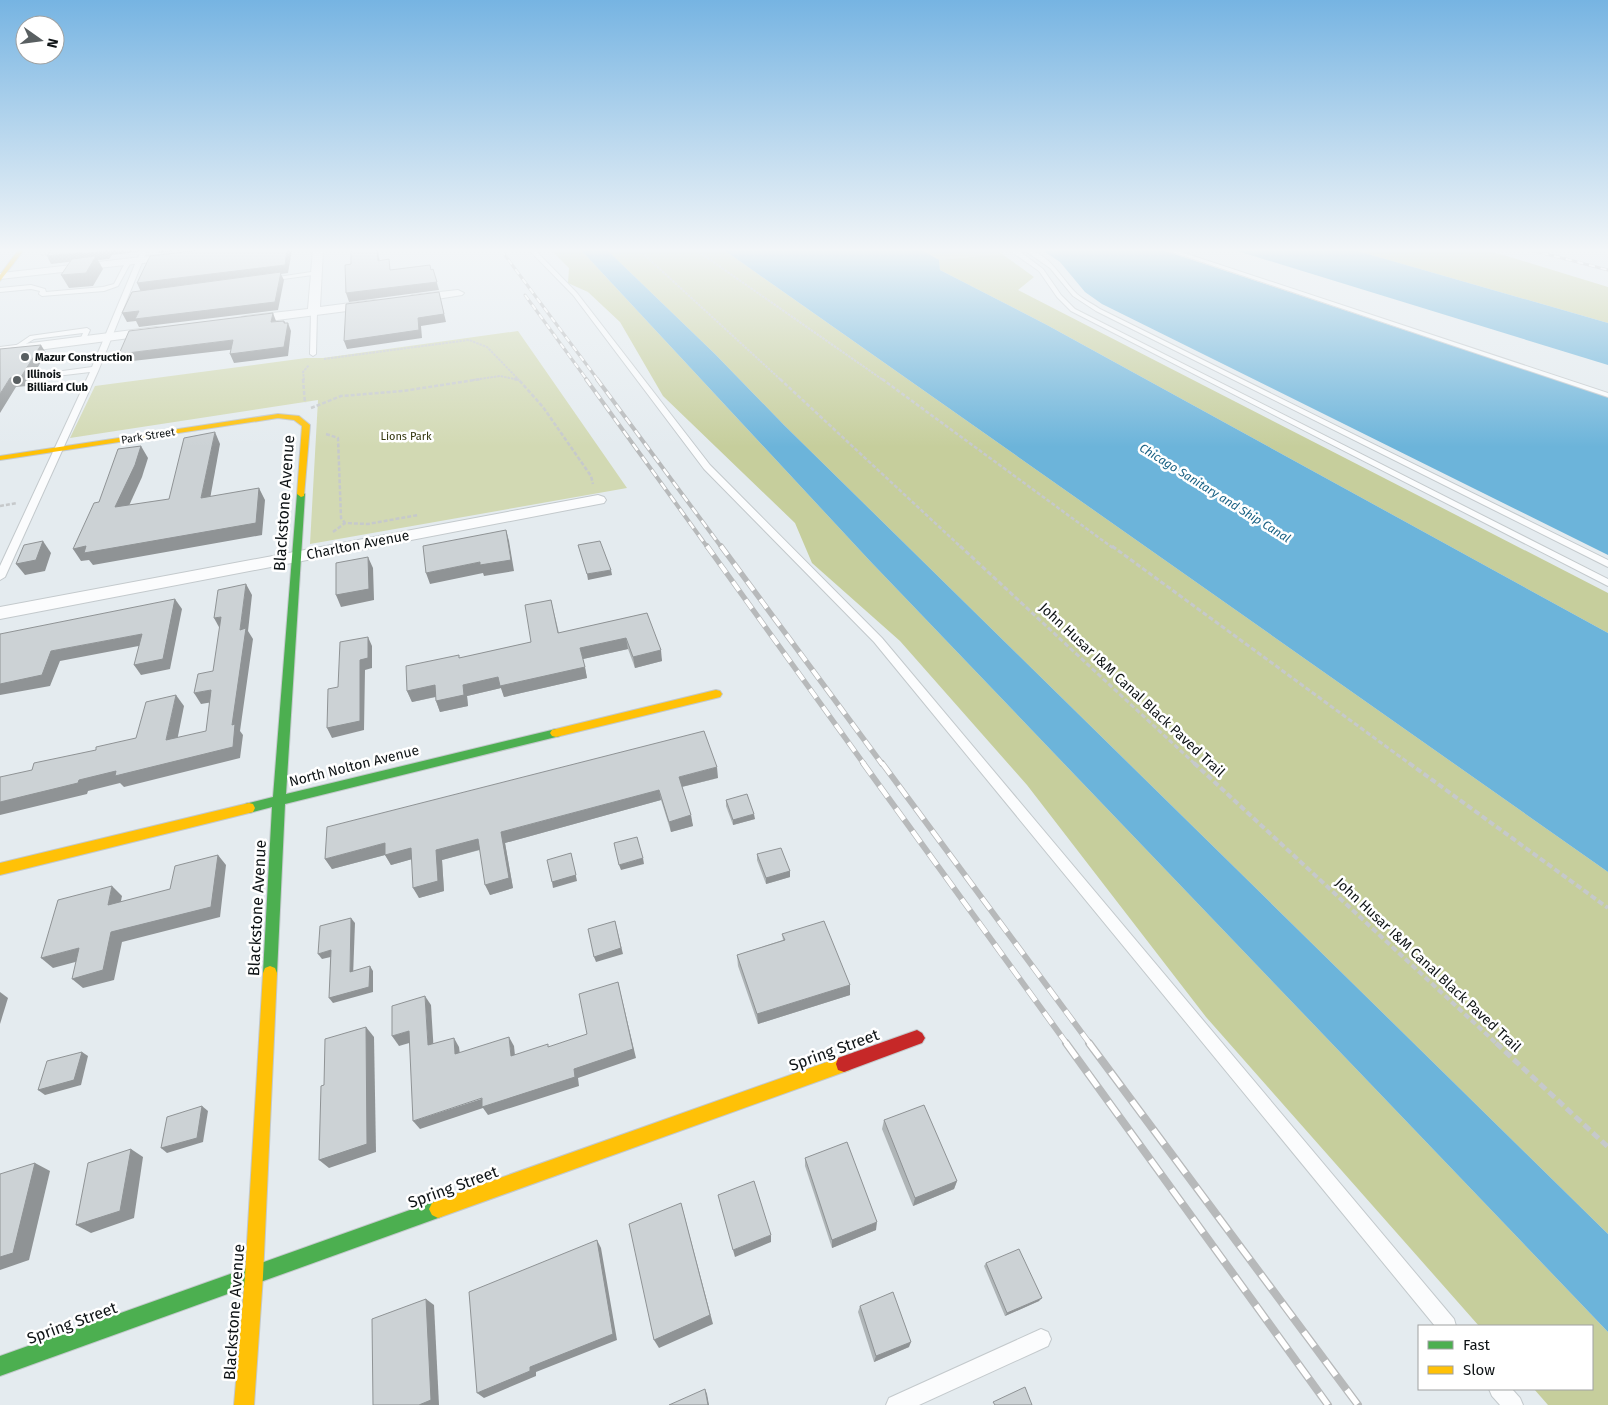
<svg xmlns="http://www.w3.org/2000/svg" width="1608" height="1405" font-family="'Fira Sans',sans-serif">
  <style>
    .green { fill: #d2d9b3 }
    .forest { fill: #c6ce9c }
    .water { fill: #6cb4da }
    .lines { fill: none; stroke-linecap: round; stroke-linejoin: round }
    .lane-casing { stroke: #c3c9cc; stroke-width: 2 }
    .street-casing { stroke: #c3c9cc; stroke-width: 2 }
    .fast-casing { stroke: #c3c9cc; stroke-width: 2 }
    .slow-casing { stroke: #c3c9cc; stroke-width: 2 }
    .jam-casing { stroke: #c3c9cc; stroke-width: 2 }
    .path-far4 { stroke: #c6c9cb; stroke-width: 2; stroke-dasharray: 2.5 1; stroke-linecap: butt }
    .path-far3 { stroke: #c6c9cb; stroke-width: 2.5; stroke-dasharray: 4 2; stroke-linecap: butt }
    .path-far2 { stroke: #c6c9cb; stroke-width: 3; stroke-dasharray: 5 2.5; stroke-linecap: butt }
    .path-far1 { stroke: #c6c9cb; stroke-width: 4; stroke-dasharray: 6 3; stroke-linecap: butt }
    .path { stroke: #c6c9cb; stroke-width: 5; stroke-dasharray: 8 4; stroke-linecap: butt }
    .lane { fill: #fbfcfd; fill-rule: evenodd }
    .street { fill: #fbfcfd; fill-rule: evenodd }
    .fast { fill: #4caf50; fill-rule: evenodd }
    .slow { fill: #ffc107; fill-rule: evenodd }
    .jam { fill: #c62828; fill-rule: evenodd }
    .rail-far4-casing { stroke: #b7b9ba; stroke-width: 3 }
    .rail-far3-casing { stroke: #b7b9ba; stroke-width: 4 }
    .rail-far2-casing { stroke: #b7b9ba; stroke-width: 5.5 }
    .rail-far1-casing { stroke: #b7b9ba; stroke-width: 6 }
    .rail-casing { stroke: #b7b9ba; stroke-width: 8 }
    .rail-far4 { stroke: #fff; stroke-width: 2; stroke-dasharray: 6; stroke-linecap: butt }
    .rail-far3 { stroke: #fff; stroke-width: 2.5; stroke-dasharray: 8; stroke-linecap: butt }
    .rail-far2 { stroke: #fff; stroke-width: 4; stroke-dasharray: 11; stroke-linecap: butt }
    .rail-far1 { stroke: #fff; stroke-width: 4.5; stroke-dasharray: 14; stroke-linecap: butt }
    .rail { stroke: #fff; stroke-width: 5.5; stroke-dasharray: 18; stroke-linecap: butt }
    .wall { fill: #afb5b7 }
    .shaded-wall { fill: #8f9395 }
    .building { fill: #ccd2d5; stroke: #8f9395 }
    .poi-dot { fill: #595f61; stroke: #fff; stroke-width: 2 }
    .labels { text-anchor: middle; dominant-baseline: central; stroke-width: 5; stroke-linejoin: round; paint-order: stroke }
    .far-poi-label { font-size: 11px; font-weight: bold; fill: #0e1315; stroke: #fff; text-anchor: start }
    .far-street-label { font-size: 11px; fill: #0e1315; stroke: #fff }
    .far-park-label { font-size: 11px; fill: #31340b; stroke: #fff }
    .far-water-label { font-size: 12px; font-style: italic; fill: #165f82; stroke: #fff }
    .street-label { font-size: 14px; fill: #0e1315; stroke: #fff }
    .near-street-label { font-size: 16px; fill: #0e1315; stroke: #fff }
  </style>
  <rect width="100%" height="100%" fill="#e4ebef"/>
  <g class="green">
    <polygon points="922,250 997,250 1002,254 939,260"/>
    <polygon points="518,331 627,488 310,544 318,400 70,438 95,386 306,358 323,358"/>
  </g>
  <g class="forest">
    <polygon points="551,250 581,250 870,561 1608,1332 1608,1405 1548,1405 1534,1389 1592,1389 1592,1326 1479,1326 1206,1017 1027,785 900,641 812,563 795,523 663,396 620,322 588,292 568,283 569,268"/>
    <polygon points="607,250 724,250 1608,872 1608,1234 784,425 715,354"/>
    <polygon points="1354,250 1483,250 1500,254 1608,287 1608,323"/>
    <polygon points="1002,254 1034,277 1018,290 1608,593 1608,633 1047,325 940,270 939,260"/>
  </g>
  <g class="water">
    <polygon points="581,250 607,250 715,354 784,425 1608,1234 1608,1332 870,561"/>
    <polygon points="724,250 922,250 939,260 940,270 1047,325 1608,633 1608,872"/>
    <polygon points="1042,250 1162,250 1608,397 1608,555 1102,304 1085,292 1060,262"/>
    <polygon points="1234,250 1354,250 1608,323 1608,365"/>
  </g>
  <g class="lines">
    <defs>
      <g id="lane">
        <polygon points="141,250 147,250 99,369 5,577 0,580 0,566 90,372 48,377 44,375 48,373 92,367"/>
        <polygon points="529,250 535,250 577,293 710,465 882,638 1454,1319 1456,1326 1435,1326 874,642 704,469 573,295"/>
        <polygon points="1012,250 1018,250 1043,269 1061,295 1075,309 1608,579 1608,586 1071,311 1057,297 1039,271 1013,253"/>
        <path d="M 1024,250 C 1048,250 1062,280 1077,294 C 1084,300 1093,304 1100,309 L 1608,560 L 1608,567 L 1096,311 L 1073,296 L 1050,268 Z"/>
        <polygon points="1166,250 1175,250 1608,393 1608,397"/>
        <polygon points="126,261 131,262 118,286 104,291 42,296 39,294 40,291 31,289 0,292 0,288 31,285 45,289 46,292 103,287 114,284"/>
        <polygon points="318,271 321,273 320,274 268,281 265,279"/>
        <polygon points="314,309 317,311 316,354 313,356 310,354 311,311"/>
        <polygon points="87,328 90,330 85,341 80,340 83,333 34,339 16,350 11,349 30,336"/>
        <polygon points="1041,1329 1048,1332 1051,1339 1048,1346 919,1405 886,1405 889,1398"/>
        <polygon points="1489,1389 1512,1389 1520,1398 1523,1405 1500,1405 1492,1396"/>
      </g>
      <g id="street">
        <polygon points="203,250 237,250 232,253 0,279 0,273 2,273"/>
        <polygon points="313,250 323,250 320,307 374,300 378,301 380,304 378,307 246,324 242,323 240,320 242,317 246,316 308,309"/>
        <polygon points="458,290 464,293 462,295 412,303 406,299 412,295"/>
        <polygon points="156,327 160,328 162,331 160,334 0,355 0,347"/>
        <polygon points="598,495 604,497 606,500 604,503 0,619 0,607"/>
      </g>
      <g id="fast">
        <polygon points="301,491 305,494 286,794 556,729 560,730 562,733 560,736 556,737 285,804 277,973 275,978 270,980 265,978 263,973 272,807 249,813 245,812 243,808 245,804 273,797 297,494"/>
        <polygon points="438,1200 444,1203 447,1209 444,1215 438,1218 0,1376 0,1356"/>
      </g>
      <g id="slow">
        <polygon points="18,250 24,250 0,281 0,275"/>
        <polygon points="278,414 299,416 310,425 304,496 301,497 297,494 302,426 294,420 278,418 0,460 0,456"/>
        <polygon points="716,690 720,691 722,694 720,697 556,737 552,736 550,733 552,730 556,729"/>
        <polygon points="249,803 253,804 255,808 253,812 0,875 0,863"/>
        <polygon points="270,966 275,968 277,973 263,1276 254,1405 234,1405 245,1276 263,973 265,968"/>
        <polygon points="844,1056 850,1058 852,1064 850,1070 844,1072 438,1218 432,1215 429,1209 432,1203 438,1200"/>
      </g>
      <polygon id="jam" points="917,1030 922,1033 925,1038 922,1043 844,1072 838,1070 836,1064 838,1058"/>
    </defs>
    <use href="#lane" class="lane-casing"/>
    <use href="#street" class="street-casing"/>
    <use href="#fast" class="fast-casing"/>
    <use href="#slow" class="slow-casing"/>
    <use href="#jam" class="jam-casing"/>
    <g class="path-far4">
      <polyline points="639,250 781,380"/>
      <polyline points="696,250 883,380"/>
      <polyline points="41,255 50,254"/>
      <polyline points="324,359 469,340 487,347 519,380"/>
      <polyline points="304,380 303,372 309,365"/>
      <polyline points="473,380 500,376 519,380"/>
    </g>
    <g class="path-far3">
      <polyline points="303,379 305,403"/>
      <polyline points="514,379 519,380 543,407 591,476 593,484"/>
      <polyline points="780,379 962,548"/>
      <polyline points="882,379 1113,548"/>
      <polyline points="311,408 341,396 403,391 481,379"/>
      <polyline points="326,434 338,438 341,518 345,523 368,524 418,515"/>
      <polyline points="0,506 17,503"/>
      <polyline points="333,532 345,523"/>
    </g>
    <g class="path-far2">
      <polyline points="960,546 1195,764"/>
      <polyline points="1112,546 1410,764"/>
    </g>
    <g class="path-far1">
      <polyline points="1194,763 1497,1044"/>
      <polyline points="1409,763 1608,908"/>
    </g>
    <polyline class="path" points="1496,1043 1608,1147"/>
    <use href="#lane" class="lane"/>
    <use href="#street" class="street"/>
    <use href="#fast" class="fast"/>
    <use href="#slow" class="slow"/>
    <use href="#jam" class="jam"/>
    <defs>
      <g id="rail-far4">
        <polyline points="501,250 598,380"/>
        <polyline points="1531,250 1608,270"/>
        <polyline points="525,295 587,380"/>
      </g>
      <g id="rail-far3">
        <polyline points="586,379 708,548"/>
        <polyline points="597,379 722,548"/>
      </g>
      <g id="rail-far2">
        <polyline points="707,546 864,764"/>
        <polyline points="721,546 882,764"/>
      </g>
      <g id="rail-far1">
        <polyline points="863,763 1067,1044"/>
        <polyline points="882,763 1090,1044"/>
      </g>
      <g id="rail">
        <polyline points="1066,1043 1328,1405"/>
        <polyline points="1089,1043 1358,1405"/>
      </g>
    </defs>
    <use href="#rail-far4" class="rail-far4-casing"/>
    <use href="#rail-far3" class="rail-far3-casing"/>
    <use href="#rail-far2" class="rail-far2-casing"/>
    <use href="#rail-far1" class="rail-far1-casing"/>
    <use href="#rail" class="rail-casing"/>
    <use href="#rail-far4" class="rail-far4"/>
    <use href="#rail-far3" class="rail-far3"/>
    <use href="#rail-far2" class="rail-far2"/>
    <use href="#rail-far1" class="rail-far1"/>
    <use href="#rail" class="rail"/>
  </g>
  <g class="wall">
    <polygon points="551,600 559,633 647,613 662,661 635,668 628,649 583,659 587,678 504,697 501,688 467,696 468,706 440,712 436,701 436,697 412,702 407,691 460,658 531,642"/>
    <polygon points="718,778 682,787 693,826 671,832 661,800 505,843 513,888 490,895 480,850 442,860 444,891 419,898 412,859 391,865 385,855 332,869 325,859"/>
    <polygon points="726,800 755,819 733,825 726,806"/>
    <polygon points="757,854 790,871 790,877 766,884 757,860"/>
    <polygon points="782,934 850,985 850,995 758,1024 738,966 737,955 783,940"/>
    <polygon points="884,1120 957,1181 954,1189 913,1206 882,1129"/>
    <polygon points="805,1158 876,1230 832,1248 805,1166"/>
    <polygon points="986,1263 1039,1301 1005,1316 984,1266"/>
    <polygon points="860,1306 909,1347 874,1362 858,1312"/>
  </g>
  <g class="shaded-wall">
    <polygon points="106,250 140,250 138,252 112,255 109,259 98,260 103,269 93,286 69,288 61,275 85,260 51,264 47,256"/>
    <polygon points="148,250 186,250 159,253 158,250 149,251"/>
    <polygon points="287,250 292,250 288,273 281,274 284,280 278,310 139,327 136,321 127,322 122,313 141,292 137,283"/>
    <polygon points="377,250 378,250 381,269 378,261"/>
    <polygon points="433,269 439,290 349,302 346,293"/>
    <polygon points="439,292 446,322 421,326 422,338 347,349 344,341 418,318"/>
    <polygon points="273,313 276,321 271,322"/>
    <polygon points="284,321 287,327 288,323 291,331 288,356 234,363 230,354"/>
    <polygon points="233,340 237,349 124,362 119,354"/>
    <polygon points="41,345 46,353 27,386 16,387 0,413 0,394 10,378"/>
    <polygon points="215,432 220,444 208,510 201,498"/>
    <polygon points="141,446 148,458 142,477 123,519 115,507"/>
    <polygon points="259,488 265,500 262,535 93,565 89,560 81,561 73,549"/>
    <polygon points="506,530 509,541 514,571 484,576 483,573 430,584 426,573 480,562"/>
    <polygon points="43,541 51,553 45,571 25,575 16,564"/>
    <polygon points="368,557 373,568 374,600 341,607 336,595"/>
    <polygon points="611,570 612,575 588,580 587,574"/>
    <polygon points="246,584 252,595 248,631 253,639 240,731 243,735 240,758 124,787 120,783 88,791 87,794 0,815 0,802 79,780 232,725 240,630"/>
    <polygon points="175,599 182,609 170,669 141,675 134,665"/>
    <polygon points="221,617 220,629 214,618"/>
    <polygon points="142,634 149,644 60,661 50,686 0,695 0,684 51,651"/>
    <polygon points="368,637 372,646 372,668 365,670 364,730 332,738 327,728"/>
    <polygon points="626,638 628,649 583,659 580,648"/>
    <polygon points="661,650 662,661 635,668 633,657"/>
    <polygon points="585,667 587,678 504,697 501,688 467,696 468,706 440,712 436,701 463,685 498,677"/>
    <polygon points="435,685 439,696 412,702 407,691"/>
    <polygon points="211,690 219,701 201,704 194,693"/>
    <polygon points="176,695 184,706 175,751 166,740"/>
    <polygon points="717,767 718,778 681,787 679,777"/>
    <polygon points="659,790 661,800 505,843 513,888 490,895 485,885 501,832"/>
    <polygon points="754,814 755,819 733,825 733,820"/>
    <polygon points="691,815 693,826 671,832 669,822"/>
    <polygon points="478,839 482,849 442,860 444,891 419,898 413,888 436,850"/>
    <polygon points="385,843 411,848 416,858 391,865 385,855 332,869 325,859"/>
    <polygon points="571,853 577,881 553,888 552,882"/>
    <polygon points="218,855 226,865 220,917 122,942 114,980 83,988 72,979 111,932"/>
    <polygon points="643,858 644,864 621,870 619,865"/>
    <polygon points="790,871 790,877 766,884 766,878"/>
    <polygon points="112,886 122,896 118,915 108,905"/>
    <polygon points="351,918 355,923 353,977 350,972"/>
    <polygon points="615,921 623,954 596,962 594,957"/>
    <polygon points="79,948 90,958 53,968 41,958"/>
    <polygon points="331,950 335,956 322,959 318,954"/>
    <polygon points="370,966 373,971 373,992 333,1003 329,998"/>
    <polygon points="618,982 636,1058 578,1078 579,1086 488,1115 483,1108 420,1129 413,1121 574,1069"/>
    <polygon points="850,985 850,995 758,1024 757,1014"/>
    <polygon points="0,992 8,998 0,1024"/>
    <polygon points="425,996 431,1005 434,1055 428,1045"/>
    <polygon points="366,1027 374,1037 376,1152 329,1168 319,1160"/>
    <polygon points="409,1031 416,1041 399,1046 392,1036"/>
    <polygon points="509,1037 514,1046 516,1065 511,1056"/>
    <polygon points="454,1038 459,1047 461,1063 455,1054"/>
    <polygon points="82,1052 88,1056 81,1085 45,1095 38,1090"/>
    <polygon points="202,1106 208,1111 203,1142 167,1153 161,1148"/>
    <polygon points="131,1149 143,1157 134,1218 91,1233 76,1225"/>
    <polygon points="35,1163 50,1171 29,1260 0,1270 0,1257"/>
    <polygon points="957,1181 954,1189 913,1206 915,1198"/>
    <polygon points="681,1203 713,1324 659,1348 654,1340"/>
    <polygon points="877,1222 876,1230 832,1248 832,1240"/>
    <polygon points="771,1235 771,1242 735,1257 733,1250"/>
    <polygon points="597,1240 601,1248 617,1340 536,1372 536,1376 484,1398 477,1393 530,1367"/>
    <polygon points="1042,1298 1039,1301 1005,1316 1007,1313"/>
    <polygon points="426,1299 434,1305 439,1405 419,1405"/>
    <polygon points="911,1342 909,1347 874,1362 876,1356"/>
    <polygon points="705,1389 707,1394 709,1405 708,1405"/>
  </g>
  <g class="building">
    <polygon points="51,250 106,250 105,251 81,254 83,252 47,256"/>
    <polygon points="201,250 287,250 285,265 137,283 150,256"/>
    <polygon points="351,250 377,250 378,261 389,259 390,270 430,265 431,270 433,269 437,282 346,293 345,265 351,264"/>
    <polygon points="96,256 86,273 61,275 72,259"/>
    <polygon points="281,272 275,302 135,319 139,311 122,313 132,292"/>
    <polygon points="439,292 444,314 418,318 419,330 344,341 346,304"/>
    <polygon points="273,313 271,322 284,321 284,323 288,323 284,347 230,354 233,340 119,354 129,331"/>
    <polygon points="41,345 21,377 10,378 0,394 0,349"/>
    <polygon points="215,432 201,498 259,488 256,523 84,553 86,546 73,549 94,503 99,502 118,449 141,446 135,465 115,507 169,499 184,438"/>
    <polygon points="506,530 511,560 480,565 480,562 426,573 423,546"/>
    <polygon points="43,541 36,560 16,564 24,545"/>
    <polygon points="600,541 611,570 587,574 578,545"/>
    <polygon points="368,557 369,589 336,595 336,563"/>
    <polygon points="246,584 240,630 246,628 232,725 235,724 233,747 115,776 116,771 79,780 78,783 0,802 0,777 32,770 34,763 96,750 96,747 136,738 146,702 176,695 166,740 206,731 211,690 194,693 198,674 213,671 221,617 214,618 218,590"/>
    <polygon points="175,599 163,659 134,665 142,634 51,651 42,675 0,684 0,634"/>
    <polygon points="551,600 558,633 647,613 661,650 633,657 626,638 580,648 585,667 500,686 498,677 463,685 464,695 436,701 435,685 407,691 406,666 459,655 459,658 531,642 525,605"/>
    <polygon points="368,637 368,658 360,660 360,721 327,728 328,689 338,687 340,642"/>
    <polygon points="704,731 717,767 679,777 691,815 669,822 659,790 501,832 509,878 485,885 478,839 436,850 438,881 413,888 411,848 385,855 385,843 325,859 327,827"/>
    <polygon points="747,794 754,814 733,820 726,800"/>
    <polygon points="637,837 643,858 619,865 614,843"/>
    <polygon points="781,848 790,871 766,878 757,854"/>
    <polygon points="571,853 576,875 552,882 547,860"/>
    <polygon points="218,855 211,907 111,932 103,970 72,979 79,948 41,958 58,900 112,886 108,905 170,889 175,866"/>
    <polygon points="351,918 350,972 370,966 369,987 329,998 331,950 318,954 320,926"/>
    <polygon points="615,921 621,948 594,957 588,929"/>
    <polygon points="824,921 850,985 757,1014 737,955 785,940 782,934"/>
    <polygon points="618,982 633,1049 574,1069 575,1077 482,1107 482,1098 413,1121 409,1031 392,1036 392,1006 425,996 428,1045 454,1038 455,1054 509,1037 511,1056 548,1044 548,1047 587,1034 579,994"/>
    <polygon points="366,1027 367,1144 319,1160 321,1086 324,1085 325,1039"/>
    <polygon points="82,1052 74,1080 38,1090 47,1061"/>
    <polygon points="924,1105 957,1181 915,1198 884,1120"/>
    <polygon points="202,1106 197,1138 161,1148 167,1117"/>
    <polygon points="847,1142 877,1222 832,1240 805,1158"/>
    <polygon points="131,1149 120,1211 76,1225 88,1163"/>
    <polygon points="35,1163 13,1253 0,1257 0,1174"/>
    <polygon points="754,1181 771,1235 733,1250 718,1195"/>
    <polygon points="681,1203 710,1315 654,1340 629,1224"/>
    <polygon points="597,1240 613,1334 530,1367 530,1371 477,1393 469,1292"/>
    <polygon points="1019,1249 1042,1298 1007,1313 986,1263"/>
    <polygon points="893,1292 911,1342 876,1356 860,1306"/>
    <polygon points="426,1299 431,1400 419,1405 373,1405 372,1319"/>
    <polygon points="1025,1387 1032,1405 995,1405 993,1402"/>
    <polygon points="705,1389 708,1405 669,1405"/>
  </g>
  <linearGradient id="sky" x2="0" y2="1"><stop stop-color="#76b4e2"/><stop offset="0.56" stop-color="#f3f6f8"/><stop offset="1" stop-color="#f3f6f8" stop-opacity="0"/></linearGradient>
  <rect width="1608" height="447" fill="url(#sky)"/>
  <g class="poi-dot">
    <circle cx="25" cy="357" r="5"/>
    <circle cx="17" cy="380" r="5"/>
  </g>
  <g class="labels">
    <g class="far-poi-label">
      <text x="35" y="357">Mazur Construction</text>
      <text x="27" y="374">Illinois<tspan x="27" dy="13">Billiard Club</tspan></text>
    </g>
    <g class="far-street-label">
      <text transform="translate(148 436) rotate(-9)">Park Street</text>
    </g>
    <g class="far-park-label">
      <text x="406" y="436">Lions Park</text>
    </g>
    <g class="far-water-label">
      <text transform="translate(1215 493) rotate(32)">Chicago Sanitary and Ship Canal</text>
    </g>
    <g class="street-label">
      <text transform="translate(358 545) rotate(-11)">Charlton Avenue</text>
      <text transform="translate(1132 690) rotate(43)">John Husar I&amp;M Canal Black Paved Trail</text>
      <text transform="translate(354 766) rotate(-14)">North Nolton Avenue</text>
      <text transform="translate(1428 965) rotate(43)">John Husar I&amp;M Canal Black Paved Trail</text>
    </g>
    <g class="near-street-label">
      <text transform="translate(284 503) rotate(-86)">Blackstone Avenue</text>
      <text transform="translate(257 908) rotate(-87)">Blackstone Avenue</text>
      <text transform="translate(834 1050) rotate(-20)">Spring Street</text>
      <text transform="translate(453 1187) rotate(-20)">Spring Street</text>
      <text transform="translate(234 1312) rotate(-86)">Blackstone Avenue</text>
      <text transform="translate(72 1323) rotate(-20)">Spring Street</text>
    </g>
  </g>
  <rect x="1418" y="1325" width="175" height="65" fill="#ffffff" stroke="#9fa1a1"/>
  <rect x="1428" y="1341" width="25" height="8" fill="#4caf50" stroke="#9fa1a1"/>
  <text x="1463" y="1350" font-size="15" fill="#0e1315">Fast</text>
  <rect x="1428" y="1366" width="25" height="8" fill="#ffc107" stroke="#9fa1a1"/>
  <text x="1463" y="1375" font-size="15" fill="#0e1315">Slow</text>
  <g transform="translate(40 40) rotate(104)"><circle r="24" fill="#ffffff" stroke="#9fa1a1"/>
  <path d="M0-4L9 19L0 12L-9 19Z" fill="#595f61"/>
  <text y="-8" font-size="14" font-weight="bold" text-anchor="middle" fill="#0e1315">N</text>
  </g>
</svg>
